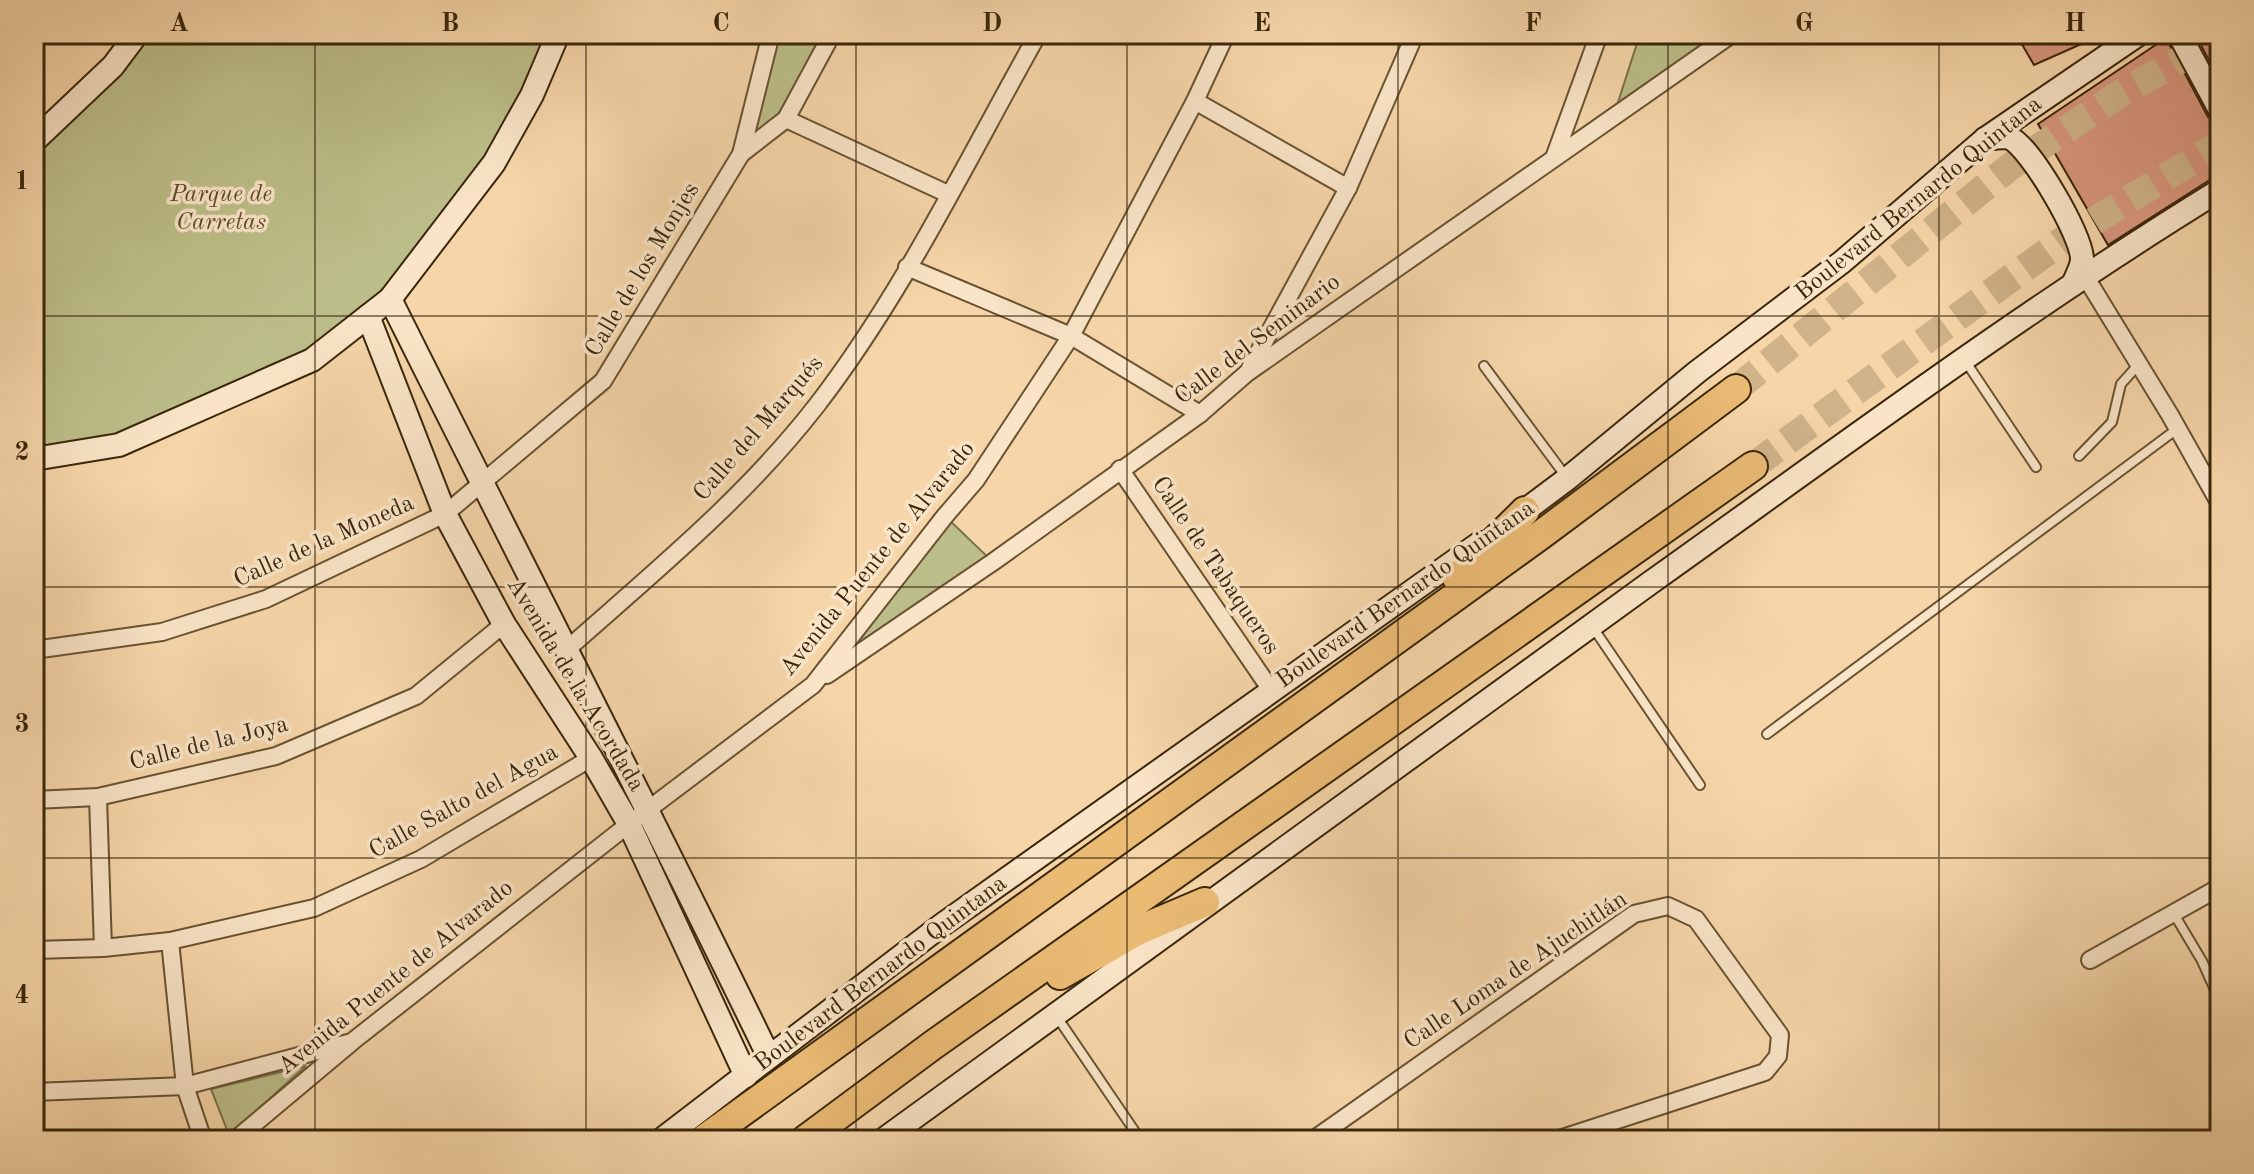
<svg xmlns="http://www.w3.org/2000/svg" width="2254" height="1174" font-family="'Old Standard TT',serif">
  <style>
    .green { fill: #bcbe89; stroke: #7b724a; stroke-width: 2 }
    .building { fill: #d9967e; stroke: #3a270b; stroke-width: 2 }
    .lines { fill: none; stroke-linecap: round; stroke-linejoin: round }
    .highway-tunnel { stroke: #d0b389; stroke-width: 28; stroke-dasharray: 28 14; stroke-linecap: butt }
    .lane-casing { stroke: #695332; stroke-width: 12 }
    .street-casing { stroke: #695332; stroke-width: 20 }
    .secondary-casing { stroke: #3a270b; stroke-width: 26 }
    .highway-casing { stroke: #3a270b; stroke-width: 32 }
    .lane { stroke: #f9e4c7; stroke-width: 8 }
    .street { stroke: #f9e4c7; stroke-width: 16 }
    .secondary { stroke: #f9e4c7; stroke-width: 22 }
    .highway { stroke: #ebbb74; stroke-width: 28 }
    .grid { fill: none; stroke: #3a270b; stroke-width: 2; stroke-opacity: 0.55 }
    .labels { text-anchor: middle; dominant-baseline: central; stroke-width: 7; stroke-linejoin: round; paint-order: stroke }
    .park-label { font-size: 24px; font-style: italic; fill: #5a4d2a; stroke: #f9e4c7 }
    .street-label { font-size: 24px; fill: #3a270b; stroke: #f9e4c7 }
    .neatline { fill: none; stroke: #3a270b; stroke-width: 3 }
    .grid-label { font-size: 26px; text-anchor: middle; font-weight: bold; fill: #3a270b }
  </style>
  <rect width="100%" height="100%" fill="#f6d6a9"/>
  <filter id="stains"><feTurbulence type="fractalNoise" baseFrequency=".0025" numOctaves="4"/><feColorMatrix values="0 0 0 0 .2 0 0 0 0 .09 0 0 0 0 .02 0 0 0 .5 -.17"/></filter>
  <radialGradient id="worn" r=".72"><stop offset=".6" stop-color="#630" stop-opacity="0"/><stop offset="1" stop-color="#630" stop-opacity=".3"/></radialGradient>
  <g class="green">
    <polygon points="137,34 556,34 494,163 390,299 312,360 119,445 34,459 34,149"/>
    <polygon points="771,34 832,34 786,119 741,154"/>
    <polygon points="1640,34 1733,34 1612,121"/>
    <polygon points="945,516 993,562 813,685"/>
    <polygon points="306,1066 229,1135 211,1089"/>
  </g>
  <g class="building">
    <polygon points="2016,34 2104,34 2034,65"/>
    <polygon points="2195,34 2220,34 2220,81"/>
    <polygon points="2166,38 2208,117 2220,124 2220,176 2213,178 2108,245 2038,124"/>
  </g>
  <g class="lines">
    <g class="highway-tunnel">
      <polyline points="1736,389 2011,166 2118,95 2220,37"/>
      <polyline points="1753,466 2066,238 2220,144"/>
    </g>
    <defs>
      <g id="lane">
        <polyline points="1964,359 2036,467"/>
        <polyline points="1484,366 1567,478"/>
        <polyline points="2079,456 2112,422 2121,384 2139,364"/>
        <polyline points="1592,626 1700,785"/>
        <polyline points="1767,734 2177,429"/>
        <polyline points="2174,914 2202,961 2220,1001"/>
        <polyline points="1055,1014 1140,1139"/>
      </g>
      <g id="street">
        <polyline points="1195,101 1348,188"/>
        <polyline points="786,119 948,194"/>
        <polyline points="741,154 786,119 832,34"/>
        <polyline points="1554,158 1599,34"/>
        <polyline points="907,267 1071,336 1200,414"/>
        <polyline points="2085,276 2170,415 2220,504"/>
        <polyline points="1250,368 1348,188 1415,34"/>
        <polyline points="1120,469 1271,690"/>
        <polyline points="34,650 162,632 266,599 445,514 603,381 741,154 771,34"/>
        <path d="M 565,651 C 653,573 745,498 817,405 C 904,292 968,158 1038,34"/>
        <polyline points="827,675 993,562 1200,414 1247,373 1732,34"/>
        <polyline points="98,797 103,948"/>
        <polyline points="34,800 98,797 276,756 416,696 504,624"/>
        <polyline points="170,941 185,1086 203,1140"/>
        <polyline points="34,950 103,948 170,941 314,908 421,859 591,758"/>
        <polyline points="2090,960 2220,887"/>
        <polyline points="34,1092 185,1086 348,1043"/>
        <polyline points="235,1140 353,1041 629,824 813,685 945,516 976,480 1071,336 1195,101 1226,34"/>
        <polyline points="1313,1140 1634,914 1668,906 1696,919 1780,1035 1778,1056 1765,1072 1556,1140"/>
      </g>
      <g id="secondary">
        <polyline points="2179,34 2220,110"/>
        <path d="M 1985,139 C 1993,138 2003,136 2010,138 C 2030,147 2082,235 2082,259 C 2082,266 2077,275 2074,282"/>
        <polyline points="34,141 113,66 137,34"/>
        <path d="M 390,299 C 516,552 646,803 769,1057"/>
        <polyline points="368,316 445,514 504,624 591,758 629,824 746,1076"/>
        <polyline points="34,459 119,445 312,360 390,299 494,163 532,95 558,34"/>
        <polyline points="1511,521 1567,479 1697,372 1842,262 1985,139 2139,34"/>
        <polyline points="661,1140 942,925 1480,543"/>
        <path d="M 883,1140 C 1138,952 1394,767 1650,583 C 1838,449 2023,311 2220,190"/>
      </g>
      <g id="highway">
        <polyline points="1457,578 1525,511"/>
        <polyline points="1060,975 1139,930 1205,902"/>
        <polyline points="703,1140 1542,534 1736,389"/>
        <polyline points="805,1140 933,1045 1753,466"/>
      </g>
    </defs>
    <use href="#lane" class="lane-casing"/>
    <use href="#street" class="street-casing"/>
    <use href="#secondary" class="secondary-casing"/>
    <use href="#highway" class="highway-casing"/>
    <use href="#lane" class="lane"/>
    <use href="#street" class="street"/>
    <use href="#secondary" class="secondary"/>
    <use href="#highway" class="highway"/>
  </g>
  <path class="grid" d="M 315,34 L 315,1140M 586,34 L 586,1140M 856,34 L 856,1140M 1127,34 L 1127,1140M 1398,34 L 1398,1140M 1668,34 L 1668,1140M 1939,34 L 1939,1140M 34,316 L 2220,316M 34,587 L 2220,587M 34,858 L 2220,858"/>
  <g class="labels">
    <g class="park-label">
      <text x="221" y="195">Parque de<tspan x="221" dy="28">Carretas</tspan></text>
    </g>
    <g class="street-label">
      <text transform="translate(1919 199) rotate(-39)">Boulevard Bernardo Quintana</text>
      <text transform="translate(643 270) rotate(-59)">Calle de los Monjes</text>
      <text transform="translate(1258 340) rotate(-37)">Calle del Seminario</text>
      <text transform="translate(759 429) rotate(-49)">Calle del Marqués</text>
      <text transform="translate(324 542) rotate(-24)">Calle de la Moneda</text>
      <text transform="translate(878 559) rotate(-51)">Avenida Puente de Alvarado</text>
      <text transform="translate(1215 566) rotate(56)">Calle de Tabaqueros</text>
      <text transform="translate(1406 595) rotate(-35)">Boulevard Bernardo Quintana</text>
      <text transform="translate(575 685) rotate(59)">Avenida de la Acordada</text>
      <text transform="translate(209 744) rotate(-14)">Calle de la Joya</text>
      <text transform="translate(464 802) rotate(-29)">Calle Salto del Agua</text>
      <text transform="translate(1516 971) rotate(-34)">Calle Loma de Ajuchitlán</text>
      <text transform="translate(881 974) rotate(-37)">Boulevard Bernardo Quintana</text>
      <text transform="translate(396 978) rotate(-39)">Avenida Puente de Alvarado</text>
    </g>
  </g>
  <rect width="2254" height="1174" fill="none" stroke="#f6d6a9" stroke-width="88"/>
  <rect x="44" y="44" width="2166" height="1086" class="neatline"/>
  <g class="grid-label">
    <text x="179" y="31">A</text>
    <text x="450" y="31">B</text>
    <text x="721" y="31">C</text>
    <text x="992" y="31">D</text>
    <text x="1262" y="31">E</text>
    <text x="1533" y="31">F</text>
    <text x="1804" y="31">G</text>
    <text x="2075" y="31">H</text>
    <text x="22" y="189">1</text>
    <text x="22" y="460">2</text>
    <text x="22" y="732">3</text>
    <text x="22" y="1003">4</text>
  </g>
  <rect width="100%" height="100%" filter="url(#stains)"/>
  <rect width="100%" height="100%" fill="url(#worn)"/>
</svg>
